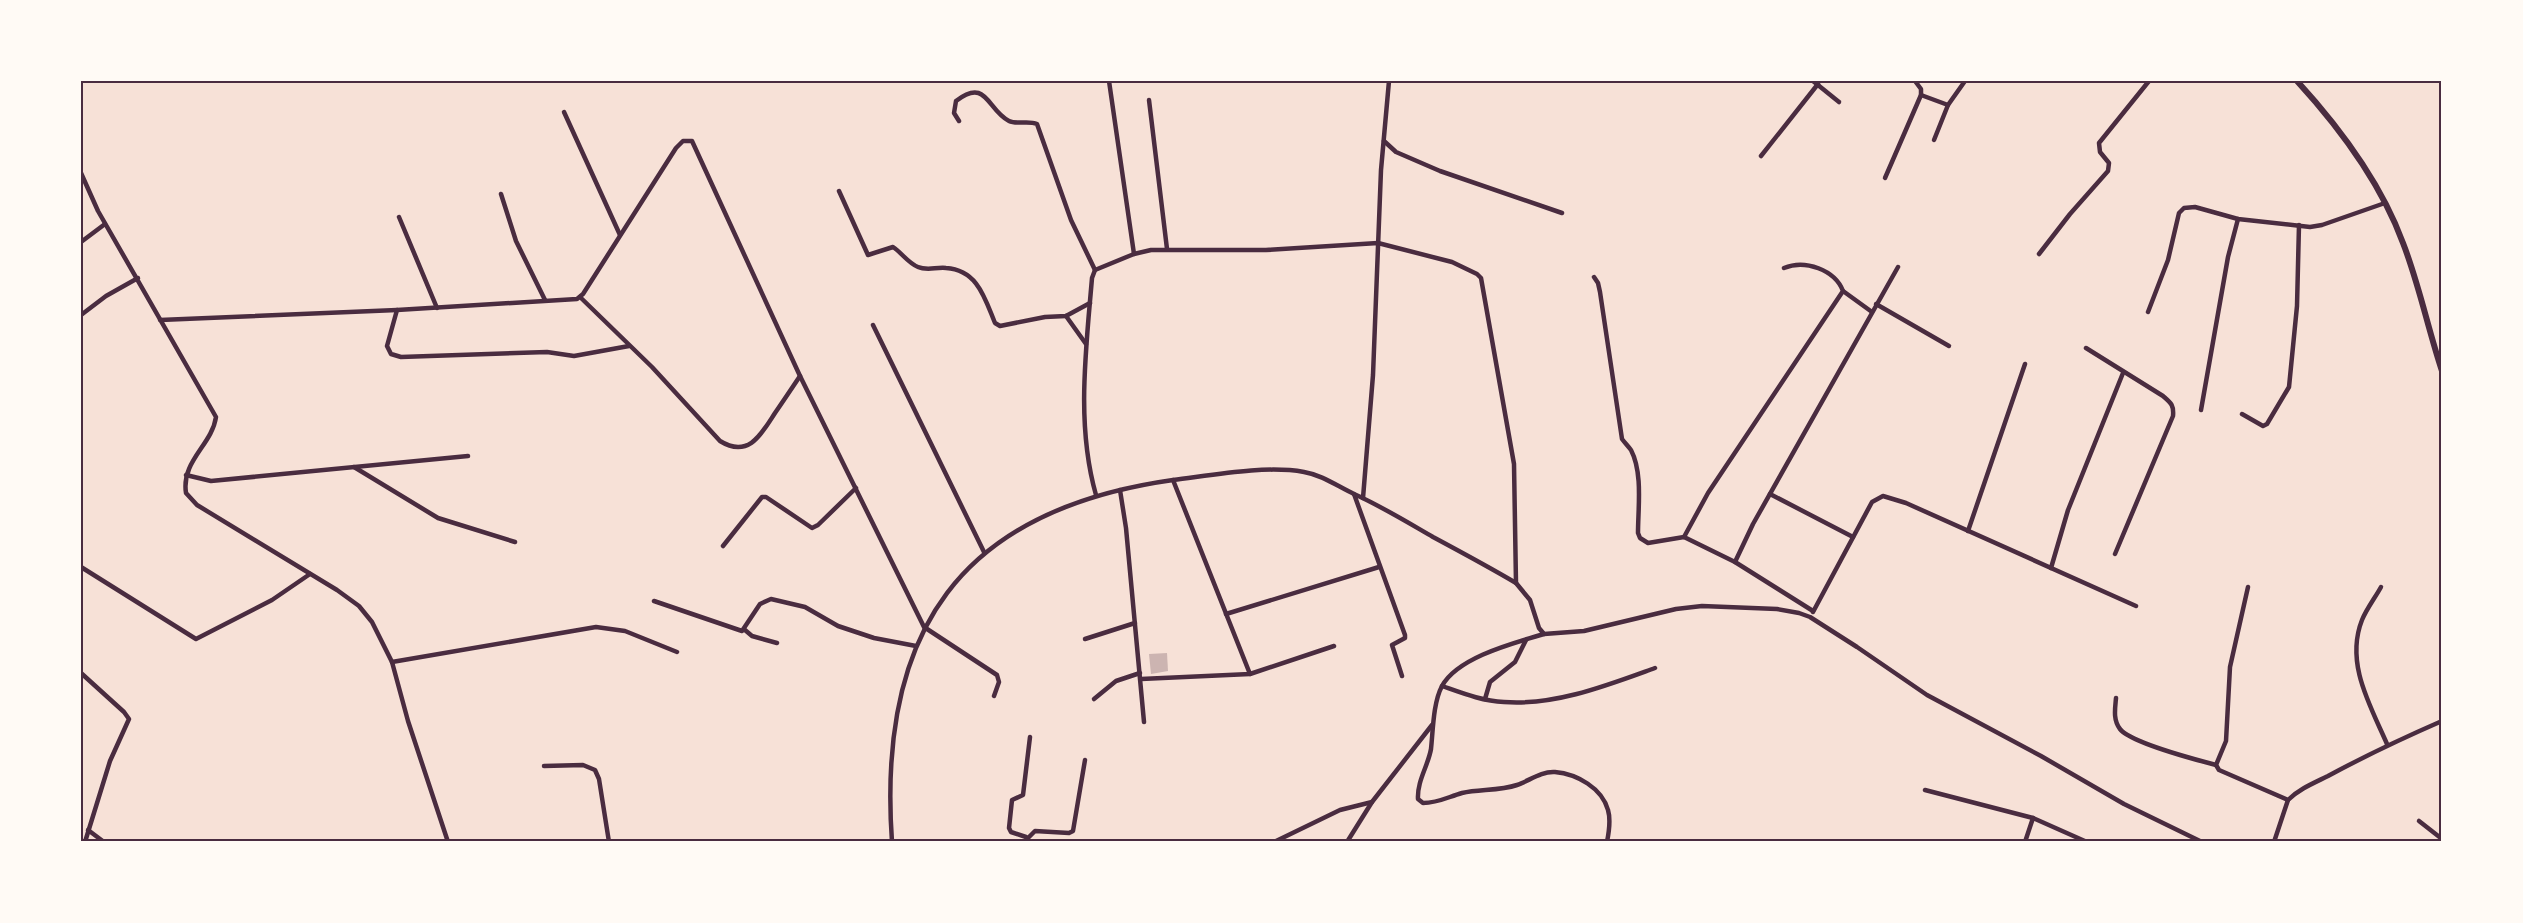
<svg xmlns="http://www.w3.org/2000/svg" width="2523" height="923" font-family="'DM Sans',sans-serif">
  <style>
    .building { fill: #ccb4b1 }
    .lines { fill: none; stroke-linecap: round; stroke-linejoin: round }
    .minor { stroke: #4a2c40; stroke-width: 4.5 }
    .secondary { stroke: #4a2c40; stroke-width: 6 }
    .neatline { fill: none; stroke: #4a2c40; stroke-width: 2 }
  </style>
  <rect width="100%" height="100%" fill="#f7e1d7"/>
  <polygon class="building" points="1167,653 1168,671 1151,674 1149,654"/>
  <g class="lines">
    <g class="minor">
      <polyline points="1109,81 1134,254"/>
      <polyline points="1813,81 1839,102"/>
      <polyline points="1921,95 1948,105"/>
      <polyline points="1149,100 1167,249"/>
      <polyline points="564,112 620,235"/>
      <path d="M 959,121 L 954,113 L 956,101 C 987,77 987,110 1009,121 C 1017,125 1028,120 1037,124 L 1071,220 L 1095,270"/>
      <polyline points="1934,140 1948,105 1965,81"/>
      <polyline points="1384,141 1396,152 1440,171 1562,213"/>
      <polyline points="1761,156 1818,84"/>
      <path d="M 81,173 L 98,211 L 216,417 C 212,445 181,461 186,493 L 197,505 L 337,590 L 359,606 L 372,622 L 392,662 L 408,721 L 448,842"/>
      <polyline points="1885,178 1921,95 1921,89 1915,81"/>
      <path d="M 839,191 L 868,255 L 893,247 C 902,253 908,263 918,267 C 927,271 936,267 946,268 C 978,270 985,299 995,323 L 1000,326 L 1045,317 L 1066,316 L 1090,303"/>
      <polyline points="501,194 516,241 545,300"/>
      <polyline points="399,217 437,308"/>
      <polyline points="81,242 105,224"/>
      <polyline points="2039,254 2070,214 2108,171 2109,163 2100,152 2099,143 2149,81"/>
      <path d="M 1594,277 L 1598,283 L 1600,292 L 1622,439 C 1625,443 1628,446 1631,450 C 1643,473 1638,508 1638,533 L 1640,538 L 1648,543 L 1684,537 L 1735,562 L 1813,611"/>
      <polyline points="1843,291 1872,312"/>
      <path d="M 580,297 L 652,367 L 720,441 C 749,459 762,433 775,413 C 784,400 792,388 800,376"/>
      <polyline points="1876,304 1949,346"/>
      <polyline points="397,310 387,346 391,354 401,357 547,352 574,356 629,346"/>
      <polyline points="2148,312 2168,260 2179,213 2184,208 2195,207 2238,219 2310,227 2322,225 2385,203"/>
      <polyline points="81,315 106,296 138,278"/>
      <polyline points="1066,316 1086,344"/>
      <polyline points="160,320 397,310 577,299 583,294 676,148 683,141 692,141 800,376 924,627 997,675 999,682 994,696"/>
      <polyline points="873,325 984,552"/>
      <path d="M 2086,348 L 2163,396 C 2171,403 2174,405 2173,416 L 2115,554"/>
      <polyline points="2201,410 2228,257 2238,219"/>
      <polyline points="2242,414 2263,426 2267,424 2289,387 2297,306 2299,225"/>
      <polyline points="354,467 438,518 515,542"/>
      <polyline points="186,475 211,481 468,456"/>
      <polyline points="1173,480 1250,674"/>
      <polyline points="1120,490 1126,528 1144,722"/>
      <polyline points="1354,494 1405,635 1405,638 1392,645 1402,676"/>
      <polyline points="1770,494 1853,537"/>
      <path d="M 1096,495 C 1076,425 1086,350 1092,278 L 1095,270 L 1134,254 L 1151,250 L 1266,250 L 1378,243 L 1452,262 L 1477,274 L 1481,278 L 1514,464 L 1516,583"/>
      <polyline points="1363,498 1373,375 1381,170 1389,81"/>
      <polyline points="1968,531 2025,364"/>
      <path d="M 1684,537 L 1708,493 L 1843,291 C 1835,270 1805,259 1784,268"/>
      <polyline points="723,546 762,497 766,497 812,528 818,525 856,488"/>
      <polyline points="1735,562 1753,524 1898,267"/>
      <polyline points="81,567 196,639 272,600 310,574"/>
      <polyline points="2051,568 2068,510 2123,373"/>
      <polyline points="2248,587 2230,667 2226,741 2216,765 2219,770 2288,800"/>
      <path d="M 2381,587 C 2375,598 2367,608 2362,620 C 2345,663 2370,705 2387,744"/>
      <polyline points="654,601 742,631 760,604 771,599 805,607 838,626 874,638 916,646"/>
      <polyline points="1813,612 1872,502 1883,496 1906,503 2136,606"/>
      <polyline points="1226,614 1379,567"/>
      <polyline points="745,630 752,636 777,643"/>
      <path d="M 1544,634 C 1514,643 1458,657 1442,686 C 1433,703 1433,731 1431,749 C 1428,766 1417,781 1418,799 L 1423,803 C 1438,803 1448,797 1462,793 C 1480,789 1499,791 1517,785 C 1529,781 1541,771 1555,772 C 1577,774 1602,788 1608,810 C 1611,820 1609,832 1607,842"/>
      <polyline points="1085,639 1135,623"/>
      <polyline points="392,662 596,627 625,631 677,652"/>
      <polyline points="81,673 124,712 129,719 110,761 85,842"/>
      <polyline points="1141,679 1250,674 1334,646"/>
      <path d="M 1442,686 C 1462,693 1482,701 1504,702 C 1555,706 1608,685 1655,668"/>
      <path d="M 2116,698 C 2115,709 2113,720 2120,729 C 2131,743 2197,760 2216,765"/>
      <polyline points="1094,699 1116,681 1140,673"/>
      <polyline points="1485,699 1490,682 1515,662 1526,640"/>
      <polyline points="544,766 583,765 595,770 599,779 609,842"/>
      <polyline points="1925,790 2033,818 2087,842"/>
      <polyline points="2419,821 2442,839"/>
      <polyline points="88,830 104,842"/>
      <polyline points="1027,839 1035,831 1069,833 1073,831 1085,760"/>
      <path d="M 892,842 C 877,631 960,510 1173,480 C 1213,475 1265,465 1304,472 C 1322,475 1337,486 1354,494 C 1381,506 1407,522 1433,537 C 1461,552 1489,567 1516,583 L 1530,600 L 1539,628 L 1544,634 L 1584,631 L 1676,609 L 1702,606 L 1777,609 L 1799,613 L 1810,617 L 1857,647 L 1927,695 L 2041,756 L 2124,804 L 2202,842"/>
      <polyline points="1028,842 1026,837 1011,832 1009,828 1012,800 1023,795 1030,737"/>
      <polyline points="1274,842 1340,810 1372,802"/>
      <polyline points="1347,842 1372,802 1432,725"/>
      <polyline points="2025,842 2033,818"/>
      <path d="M 2274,842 L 2288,800 C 2299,789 2314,783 2328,776 C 2365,756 2403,738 2442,721"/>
    </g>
    <path class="secondary" d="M 2297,81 C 2340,128 2381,183 2403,243 C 2419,284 2428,329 2442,371"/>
  </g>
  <rect width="2523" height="923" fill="none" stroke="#fffaf5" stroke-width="165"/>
  <rect x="82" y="82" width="2358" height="758" class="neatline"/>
</svg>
